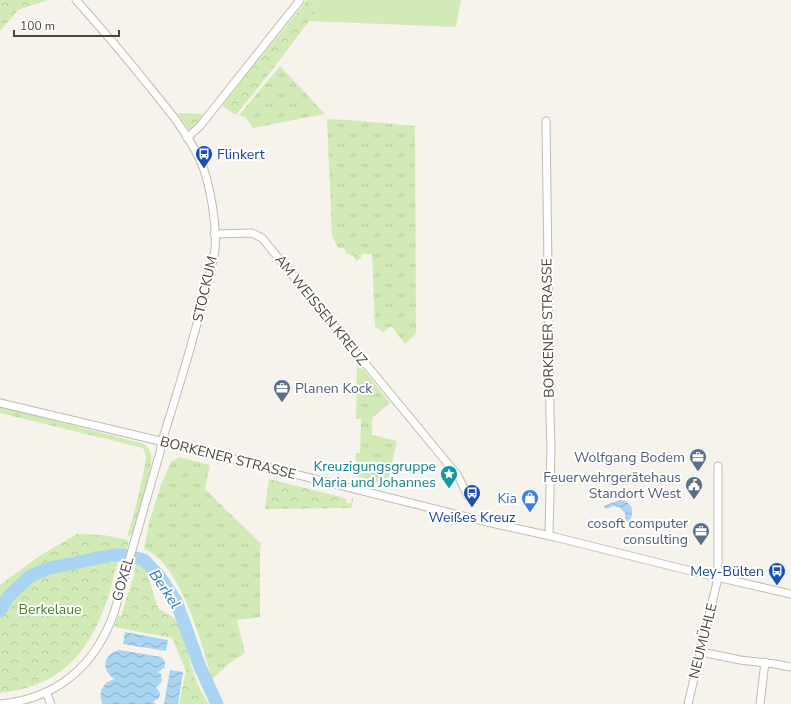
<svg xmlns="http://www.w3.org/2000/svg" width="791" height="704" font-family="'Nunito Sans',sans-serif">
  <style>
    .grass { fill: url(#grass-tufts) }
    .forest { fill: url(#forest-crowns) }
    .garden { fill: #d2eab5 }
    .water { fill: url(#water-waves) }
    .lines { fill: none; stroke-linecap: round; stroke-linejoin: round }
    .river { stroke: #a9d4f2; stroke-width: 13 }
    .minor-casing { stroke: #c2bbae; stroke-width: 9 }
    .minor { stroke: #fff; stroke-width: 7 }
    .labels { text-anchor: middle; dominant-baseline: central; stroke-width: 4; stroke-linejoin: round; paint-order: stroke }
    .transit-label { font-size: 14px; fill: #164399; stroke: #fff; text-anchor: start }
    .street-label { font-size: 14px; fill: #4b4439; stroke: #fff }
    .service-label { font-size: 14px; fill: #4e5e75; stroke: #fff; text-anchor: end }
    .culture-label { font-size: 14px; fill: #0d838f; stroke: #fff; text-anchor: end }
    .shop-label { font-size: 14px; fill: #366cbe; stroke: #fff; text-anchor: end }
    .park-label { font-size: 14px; fill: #4a7f2a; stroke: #fff }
    .water-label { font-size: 15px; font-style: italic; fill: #2e7ab2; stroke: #fff }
  </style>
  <defs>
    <pattern id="grass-tufts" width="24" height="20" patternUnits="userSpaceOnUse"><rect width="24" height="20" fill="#d2eab5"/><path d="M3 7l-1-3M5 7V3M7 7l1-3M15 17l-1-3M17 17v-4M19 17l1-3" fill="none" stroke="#b6ca9c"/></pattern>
    <pattern id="forest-crowns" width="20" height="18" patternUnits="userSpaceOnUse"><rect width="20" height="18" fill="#d2eab5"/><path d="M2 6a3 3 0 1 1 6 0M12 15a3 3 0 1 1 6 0" fill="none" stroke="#b6ca9c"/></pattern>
    <pattern id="water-waves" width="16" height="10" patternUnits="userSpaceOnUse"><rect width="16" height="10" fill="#a9d4f2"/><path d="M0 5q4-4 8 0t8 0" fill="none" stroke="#8caec5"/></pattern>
  </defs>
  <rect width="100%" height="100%" fill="#f6f3ec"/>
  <g class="grass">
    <polygon points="280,66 325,114 253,128 246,118 239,115"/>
    <polygon points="327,119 348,120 415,126 416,334 405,344 391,326 383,333 378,328 375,327 372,254 361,254 361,258 356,261 353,255 351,256 350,253 347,255 344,248 338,248 332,236"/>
    <polygon points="357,363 359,364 390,403 372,418 372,435 397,441 387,485 355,476 356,453 360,453 361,419 356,419"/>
    <path d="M 0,407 L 141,443 C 146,445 149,448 151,454 C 154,468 138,517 134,533 L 127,537 L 135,510 L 144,470 L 146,457 L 143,448 L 0,413 Z"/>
    <path d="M 179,457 L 210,465 L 205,489 L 261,544 L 260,552 L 260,617 L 237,620 L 245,653 L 231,662 L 212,679 C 202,644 180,562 144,549 L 150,519 L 161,485 L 171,462 Z"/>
  </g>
  <g class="forest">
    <polygon points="0,0 48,0 18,10 0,31"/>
    <polygon points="307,0 322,0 309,21 279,61 236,115 222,106"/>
    <polygon points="177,113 203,114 194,127 189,130"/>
    <polygon points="269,479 345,498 347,503 348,504 352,502 351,499 353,498 352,508 265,509"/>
    <path d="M 77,534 L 103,535 L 129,540 L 124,559 L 118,562 C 114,572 113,583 109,594 C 91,651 63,686 0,693 L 0,585 L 41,555 Z"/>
    <path d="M 136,563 L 143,567 L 147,573 L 158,608 C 164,613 171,614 176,620 C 184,631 185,646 189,658 C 193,673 199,691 209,704 L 179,704 L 186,671 L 172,638 L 114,627 L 118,616 L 121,616 L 134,575 Z"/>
  </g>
  <polygon class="garden" points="322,0 461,0 456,27 309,21"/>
  <g class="water">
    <path d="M 620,500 C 633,502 635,512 629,522 L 625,521 L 625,513 L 619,507 L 613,506 L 606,509 L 604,506 Z"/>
    <polygon points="125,632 168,640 166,651 123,644"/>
    <path d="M 120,650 L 161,657 C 165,660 166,663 164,668 L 158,672 L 161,674 L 162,681 L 159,685 L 156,687 L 160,693 L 159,698 L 153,702 L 156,704 L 103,704 L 102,703 C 98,691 103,682 115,679 C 100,671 103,653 120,650 Z"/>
    <polygon points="170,670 183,672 178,704 164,704"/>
  </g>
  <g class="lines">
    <polyline class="river" points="0,611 8,597 30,576 50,568 113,555 124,555 144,560 160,577 176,601 200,667 217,704"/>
    <defs>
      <g id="minor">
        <polyline points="546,121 550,415 551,447 549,536"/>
        <polyline points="187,138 200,126 300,0"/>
        <polyline points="214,234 252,233 262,238 458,476 468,496"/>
        <polyline points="0,403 202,451 487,522 555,537 695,572 791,594"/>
        <polyline points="701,652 740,660 775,664 791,667"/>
        <polyline points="46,692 51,704"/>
        <path d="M 0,704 C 57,699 95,666 114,613 L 160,452 L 162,441 C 176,397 190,353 201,308 C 206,288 212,269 215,249 C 217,226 210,181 200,160 C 187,132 167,108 148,85 C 125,56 101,28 76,0"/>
        <polyline points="688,704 718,578 718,466"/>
        <polyline points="760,704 765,662"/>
      </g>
    </defs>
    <use href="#minor" class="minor-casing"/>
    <use href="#minor" class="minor"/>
  </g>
  <defs>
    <symbol id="bus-pin" viewBox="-11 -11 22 30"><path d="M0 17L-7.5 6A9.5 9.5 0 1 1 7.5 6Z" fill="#1a4fb4" stroke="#fff"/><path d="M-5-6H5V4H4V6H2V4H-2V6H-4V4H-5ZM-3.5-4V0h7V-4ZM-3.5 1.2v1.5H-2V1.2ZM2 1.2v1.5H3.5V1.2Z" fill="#fff"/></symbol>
    <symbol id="office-pin" viewBox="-11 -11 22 30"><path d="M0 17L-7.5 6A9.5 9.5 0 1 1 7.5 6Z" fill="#5c6f8a" stroke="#fff"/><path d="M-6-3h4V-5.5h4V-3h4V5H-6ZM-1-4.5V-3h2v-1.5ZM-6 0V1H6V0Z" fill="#fff"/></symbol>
    <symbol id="sight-pin" viewBox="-11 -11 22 30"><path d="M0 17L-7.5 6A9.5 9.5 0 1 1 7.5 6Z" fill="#0f9aa8" stroke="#fff"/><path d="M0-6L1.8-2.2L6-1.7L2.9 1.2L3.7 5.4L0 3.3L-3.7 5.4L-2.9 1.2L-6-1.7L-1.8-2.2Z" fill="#fff"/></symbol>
    <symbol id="civic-pin" viewBox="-11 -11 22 30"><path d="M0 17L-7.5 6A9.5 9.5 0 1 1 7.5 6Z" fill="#5c6f8a" stroke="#fff"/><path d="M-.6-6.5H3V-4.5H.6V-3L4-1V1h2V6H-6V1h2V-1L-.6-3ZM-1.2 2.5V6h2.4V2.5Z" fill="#fff"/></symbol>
    <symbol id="shop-pin" viewBox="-11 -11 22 30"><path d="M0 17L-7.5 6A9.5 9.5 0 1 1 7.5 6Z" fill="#3f7fe0" stroke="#fff"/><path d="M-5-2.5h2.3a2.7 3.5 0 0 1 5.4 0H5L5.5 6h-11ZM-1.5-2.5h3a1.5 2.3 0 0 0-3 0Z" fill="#fff"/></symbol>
  </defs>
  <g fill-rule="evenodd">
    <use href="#bus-pin" x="194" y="144" width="20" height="27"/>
    <use href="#office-pin" x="272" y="378" width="20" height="27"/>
    <use href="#office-pin" x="688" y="447" width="20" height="27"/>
    <use href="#sight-pin" x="439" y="464" width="20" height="27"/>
    <use href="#civic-pin" x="684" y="475" width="20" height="27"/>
    <use href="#bus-pin" x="462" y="483" width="20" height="27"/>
    <use href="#shop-pin" x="520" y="488" width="20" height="27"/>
    <use href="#office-pin" x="691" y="521" width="20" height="27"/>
    <use href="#bus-pin" x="767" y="561" width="20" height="27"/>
  </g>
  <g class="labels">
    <g class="transit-label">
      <text x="217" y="154">Flinkert</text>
      <text x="472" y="517" text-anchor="middle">Weißes Kreuz</text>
      <text x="764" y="571" text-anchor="end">Mey-Bülten</text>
    </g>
    <g class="street-label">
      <text transform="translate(205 289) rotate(-77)">STOCKUM</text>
      <text transform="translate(321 310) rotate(51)">AM WEISSEN KREUZ</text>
      <text transform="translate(548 328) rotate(-91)">BORKENER STRASSE</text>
      <text transform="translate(228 458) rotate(14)">BORKENER STRASSE</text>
      <text transform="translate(123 579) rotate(-74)">GOXEL</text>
      <text transform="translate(703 641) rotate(-76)">NEUMÜHLE</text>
    </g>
    <g class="service-label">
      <text x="295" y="388" text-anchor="start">Planen Kock</text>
      <text x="685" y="457">Wolfgang Bodem</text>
      <text x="681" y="477">Feuerwehrgerätehaus<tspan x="681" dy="16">Standort West</tspan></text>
      <text x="688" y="523">cosoft computer<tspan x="688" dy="16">consulting</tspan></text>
    </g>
    <g class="culture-label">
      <text x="436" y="466">Kreuzigungsgruppe<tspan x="436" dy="16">Maria und Johannes</tspan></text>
    </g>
    <g class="shop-label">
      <text x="517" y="498">Kia</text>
    </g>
    <g class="park-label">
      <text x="50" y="609">Berkelaue</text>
    </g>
    <g class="water-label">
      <text transform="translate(165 589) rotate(56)">Berkel</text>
    </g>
  </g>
  <path d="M14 30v6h105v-6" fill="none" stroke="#4b4439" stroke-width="2"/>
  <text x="20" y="30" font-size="12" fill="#4b4439" stroke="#ffffff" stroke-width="3" paint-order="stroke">100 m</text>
</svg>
